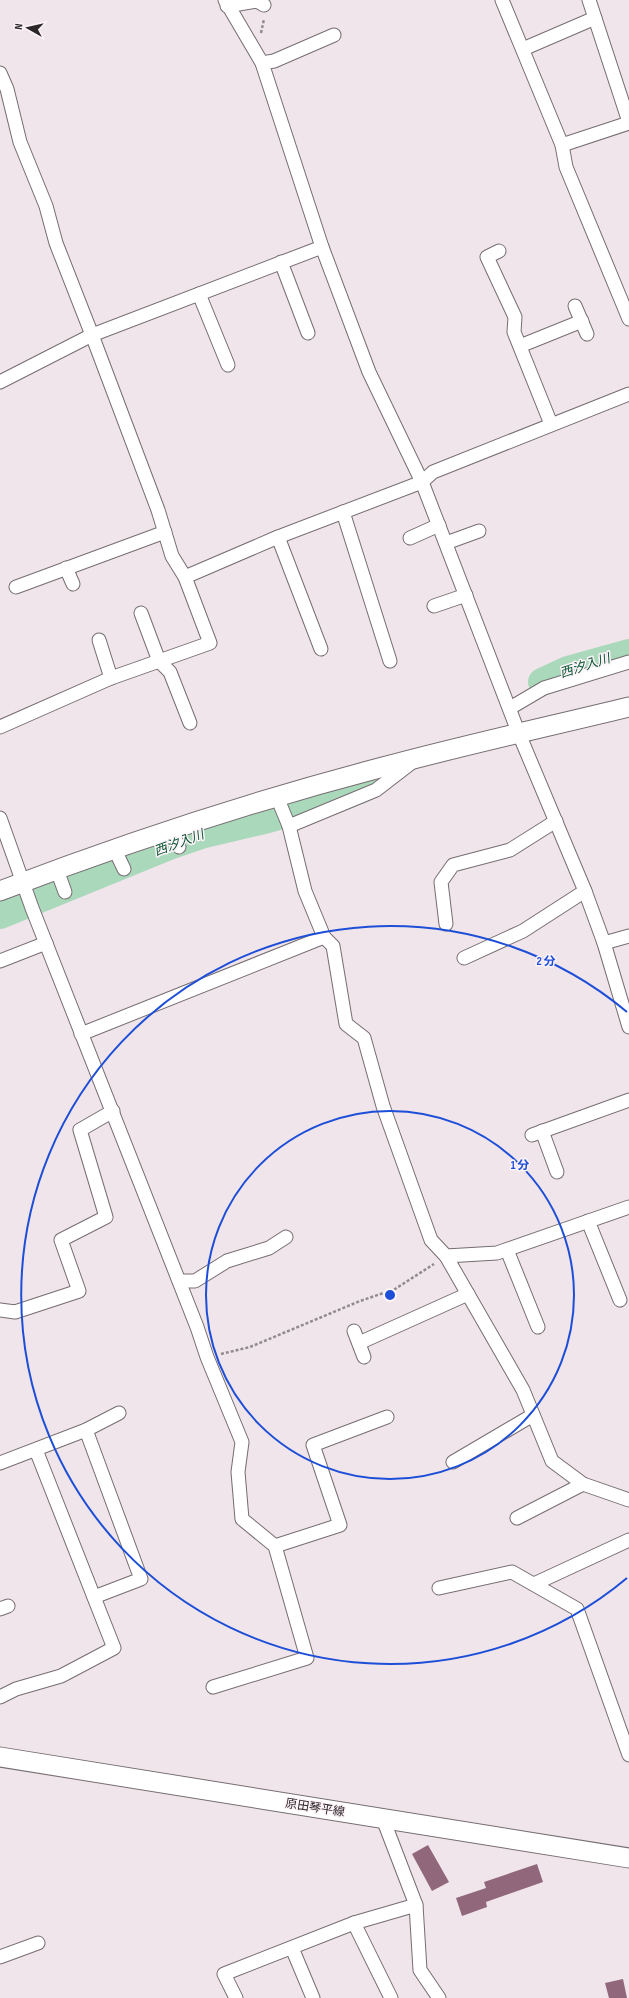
<svg xmlns="http://www.w3.org/2000/svg" width="629" height="1998" font-family="'Sofia Sans Condensed','Noto Sans JP',sans-serif">
  <style>
    .lines { fill: none; stroke-linecap: round; stroke-linejoin: round }
    .river { stroke: #aad8bb; stroke-width: 28 }
    .building { fill: #91677c }
    .street-casing { stroke: #766d71; stroke-width: 15 }
    .secondary-casing { stroke: #766d71; stroke-width: 21 }
    .path { stroke: #928b8e; stroke-width: 2.5; stroke-dasharray: 3 2; stroke-linecap: butt }
    .street { stroke: #fff; stroke-width: 13 }
    .secondary { stroke: #fff; stroke-width: 19 }
    .ring { fill: none; stroke: #1d4ed8; stroke-width: 2 }
    .labels { text-anchor: middle; dominant-baseline: central; stroke-width: 3; stroke-linejoin: round; paint-order: stroke }
    .street-label { font-size: 12px; fill: #2b2729; stroke: #fdf3f8 }
    .water-label { font-size: 13px; font-style: italic; fill: #085734; stroke: #fdf3f8 }
    .centre { fill: #1d4ed8; stroke: #fdf3f8; stroke-width: 2 }
    .ring-label { font-size: 12px; text-anchor: middle; font-weight: bold; fill: #1d4ed8; stroke: #fdf3f8; stroke-width: 3; stroke-linejoin: round; paint-order: stroke }
  </style>
  <rect width="100%" height="100%" fill="#f0e5ea"/>
  <g class="lines">
    <g class="river">
      <polyline points="542,682 568,670 629,653"/>
      <polyline points="0,915 169,846 204,834 268,819 337,799 364,788"/>
    </g>
  </g>
  <g class="building">
    <polygon points="428,1845 449,1882 432,1891 412,1854"/>
    <polygon points="537,1864 543,1882 486,1902 487,1907 462,1916 456,1898 486,1888 484,1882"/>
    <polygon points="623,1979 627,1998 609,1998 605,1983"/>
  </g>
  <g class="lines">
    <defs>
      <g id="street">
        <polyline points="225,0 262,63 322,247 369,372 422,482 519,734 585,891 604,943 629,1027"/>
        <polyline points="502,0 562,145 566,167 629,319"/>
        <polyline points="589,0 629,122"/>
        <polyline points="227,6 257,1 264,5"/>
        <polyline points="523,49 595,18"/>
        <polyline points="262,63 274,61 334,35"/>
        <polyline points="0,73 7,89 20,142 46,206 56,243 92,335 158,510 172,556 185,577 210,643 111,678 0,727"/>
        <polyline points="562,145 629,123"/>
        <polyline points="499,251 487,257 515,317 514,332 551,424"/>
        <polyline points="281,262 308,333"/>
        <polyline points="199,294 228,365"/>
        <polyline points="575,306 587,334"/>
        <polyline points="520,346 582,321"/>
        <polyline points="0,382 92,335 322,247"/>
        <polyline points="343,512 390,661"/>
        <polyline points="278,537 321,649"/>
        <polyline points="410,538 439,525"/>
        <polyline points="446,543 479,531"/>
        <polyline points="66,568 73,584"/>
        <polyline points="185,577 278,537 422,482 433,472 629,394"/>
        <polyline points="16,587 165,532"/>
        <polyline points="434,606 466,595"/>
        <polyline points="141,613 159,661 170,672 190,723"/>
        <polyline points="99,640 111,678"/>
        <polyline points="510,708 544,688 629,662"/>
        <polyline points="277,797 289,826 305,891 324,937"/>
        <polyline points="0,818 32,908 197,1327 207,1357 242,1442 238,1472 242,1519 275,1546 307,1658 213,1687"/>
        <polyline points="289,826 376,790 411,763"/>
        <polyline points="172,831 179,847"/>
        <polyline points="115,850 124,869"/>
        <polyline points="57,870 65,892"/>
        <polyline points="446,924 441,882 453,865 510,850 556,821"/>
        <polyline points="604,943 629,936"/>
        <polyline points="464,958 523,931 585,891"/>
        <polyline points="0,961 46,943"/>
        <polyline points="81,1034 324,937 333,946 346,1024 364,1038 383,1106 431,1240 446,1256 523,1390 552,1461 583,1484 629,1500"/>
        <polyline points="542,1131 557,1172"/>
        <polyline points="532,1135 629,1100"/>
        <polyline points="588,1221 620,1300"/>
        <polyline points="507,1250 538,1327"/>
        <polyline points="446,1256 497,1253 629,1207"/>
        <polyline points="179,1281 195,1281 227,1261 269,1248 286,1237"/>
        <polyline points="0,1310 15,1312 79,1291 61,1240 106,1217 80,1130 113,1111"/>
        <polyline points="354,1331 364,1357"/>
        <polyline points="359,1343 468,1294"/>
        <polyline points="86,1430 141,1579 94,1597"/>
        <polyline points="453,1462 533,1415"/>
        <polyline points="0,1463 86,1430 119,1413"/>
        <polyline points="517,1518 583,1484"/>
        <polyline points="275,1546 340,1525 313,1445 387,1417"/>
        <polyline points="534,1584 629,1540"/>
        <polyline points="439,1588 512,1572 577,1609 629,1755"/>
        <polyline points="0,1609 8,1606"/>
        <polyline points="0,1697 16,1689 61,1676 114,1648 36,1450"/>
        <polyline points="383,1819 416,1905 420,1970 439,1998"/>
        <polyline points="354,1923 416,1905"/>
        <polyline points="292,1948 313,1998"/>
        <polyline points="0,1957 38,1943"/>
        <polyline points="236,1998 224,1974 354,1923 391,1998"/>
      </g>
      <g id="secondary">
        <path d="M 0,891 C 125,843 253,801 383,767 C 464,745 547,727 629,707"/>
        <polyline points="0,1757 629,1858"/>
      </g>
    </defs>
    <use href="#street" class="street-casing"/>
    <use href="#secondary" class="secondary-casing"/>
    <g class="path">
      <polyline points="261,33 264,19"/>
      <polyline points="221,1354 250,1347 360,1301 395,1289 434,1264"/>
    </g>
    <use href="#street" class="street"/>
    <use href="#secondary" class="secondary"/>
  </g>
  <g class="ring">
    <circle cx="390" cy="1295" r="184"/>
    <path d="M627 1578A369 369 0 1 1 627 1012"/>
  </g>
  <g class="labels">
    <g class="street-label">
      <text transform="translate(315 1808) rotate(9)">原田琴平線</text>
    </g>
    <g class="water-label">
      <text transform="translate(585 666) rotate(-18)">西汐入川</text>
      <text transform="translate(179 843) rotate(-20)">西汐入川</text>
    </g>
  </g>
  <circle cx="390" cy="1295" r="6" class="centre"/>
  <g class="ring-label">
    <text x="546" y="965">2 分</text>
    <text x="520" y="1169">1 分</text>
  </g>
  <g transform="translate(28 28) rotate(278)" stroke="#fdf3f8" stroke-width="3" paint-order="stroke">
  <path d="M0-3L7 15L0 10L-7 15Z" fill="#2b2729"/>
  <text y="-6" font-size="11" font-weight="bold" text-anchor="middle" fill="#2b2729">N</text>
  </g>
</svg>
